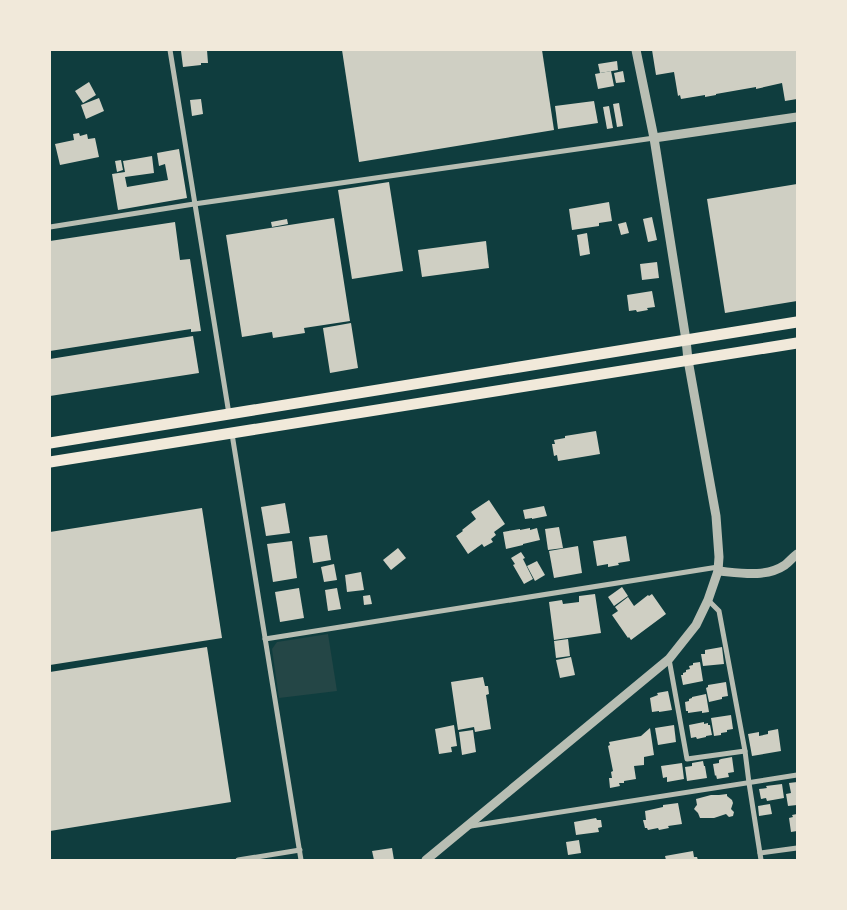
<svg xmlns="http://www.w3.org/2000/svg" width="847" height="910" font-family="Karla,sans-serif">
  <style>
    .green { fill: #244646 }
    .building { fill: #cfcfc3 }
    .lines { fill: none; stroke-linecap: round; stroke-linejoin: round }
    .minor { stroke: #b8beb3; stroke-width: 5 }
    .tertiary { stroke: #b8beb3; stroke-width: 9 }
    .trunk { stroke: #f1e9da; stroke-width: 11 }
  </style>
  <rect width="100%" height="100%" fill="#0f3d3e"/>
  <polygon class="green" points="328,634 337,691 279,698 272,649 277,642"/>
  <g class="building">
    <polygon points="184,50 207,50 208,63 201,63 201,65 183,67 181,51"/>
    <polygon points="342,50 542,50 554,130 359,162"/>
    <polygon points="652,50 797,50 797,99 785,101 782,83 756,89 756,87 716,94 716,95 705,97 705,95 681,99 680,95 678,96 674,72 656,75"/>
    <polygon points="617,61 618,70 600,73 598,64"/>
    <polygon points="611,71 614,86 598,89 595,74"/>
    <polygon points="623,71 625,82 616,83 614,73"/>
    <polygon points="89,82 96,95 83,103 75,91"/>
    <polygon points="99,98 104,111 86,119 81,105"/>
    <polygon points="201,99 203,114 192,116 190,100"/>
    <polygon points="594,101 598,123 558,129 555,106"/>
    <polygon points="619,103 623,126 617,127 613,104"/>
    <polygon points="609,106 613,128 607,129 603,107"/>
    <polygon points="79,133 80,136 87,134 88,139 95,138 99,157 60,165 55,144 74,140 73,134"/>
    <polygon points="179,149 187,198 118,210 112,174 125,172 123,161 152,156 154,173 125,177 127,187 168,180 165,164 159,166 157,153"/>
    <polygon points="121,160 123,170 117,172 115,161"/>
    <polygon points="389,182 403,271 352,279 338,190"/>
    <polygon points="797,184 797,301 725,313 707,199"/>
    <polygon points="609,202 612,221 599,223 599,226 572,230 569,209"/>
    <polygon points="652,217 657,240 648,242 643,219"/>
    <polygon points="334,218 350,321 304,328 305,333 273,338 272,332 242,337 226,235"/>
    <polygon points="287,219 288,224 272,227 271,222"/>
    <polygon points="175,222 180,260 190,259 201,331 191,332 191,329 50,351 50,241"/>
    <polygon points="626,222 629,233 621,235 618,224"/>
    <polygon points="587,233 590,254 580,256 577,235"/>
    <polygon points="486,241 489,268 422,277 418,250"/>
    <polygon points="657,262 659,278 642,280 640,264"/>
    <polygon points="652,291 655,307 647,308 648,310 637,312 636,310 629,311 627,295"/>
    <polygon points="351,323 358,368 330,373 323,328"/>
    <polygon points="193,336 199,373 50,396 50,359"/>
    <polygon points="596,431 600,454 558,461 557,455 554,456 552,444 555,444 554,440 565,438 565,436"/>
    <polygon points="489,500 505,524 494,532 496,535 491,539 493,542 484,547 482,544 468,554 456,536 463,531 462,530 476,519 471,512"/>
    <polygon points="285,503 290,533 266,536 261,507"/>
    <polygon points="544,506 547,516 532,519 532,518 525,519 523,510"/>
    <polygon points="202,508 222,638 50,665 50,532"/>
    <polygon points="559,527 563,548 548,550 545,529"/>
    <polygon points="530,528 530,530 537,528 540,540 523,544 523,545 506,549 503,532 520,529 520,530"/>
    <polygon points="327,535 331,560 313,563 309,537"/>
    <polygon points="626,536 630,561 618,563 619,565 608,567 608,564 597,566 593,541"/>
    <polygon points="292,541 297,578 273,582 267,544"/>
    <polygon points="578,546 582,573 554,578 549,551"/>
    <polygon points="398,548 406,558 391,570 383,560"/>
    <polygon points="521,552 525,558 523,559 533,579 524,584 513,565 515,564 511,558"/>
    <polygon points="537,561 545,575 535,581 527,566"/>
    <polygon points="334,564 337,580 324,582 321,567"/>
    <polygon points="361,572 364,590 347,592 345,575"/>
    <polygon points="622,587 628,596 614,606 608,597"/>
    <polygon points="299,588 304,618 280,622 275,592"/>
    <polygon points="337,588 341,609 328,611 325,590"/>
    <polygon points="595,594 601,633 554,640 549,602 562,600 563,604 579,602 579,596"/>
    <polygon points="652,594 666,614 631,640 629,637 628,638 612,615 618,611 615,607 628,597 634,606 648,595 649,596"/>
    <polygon points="370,595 372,604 364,605 363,596"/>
    <polygon points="568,639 570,656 556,658 554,641"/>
    <polygon points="207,647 231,802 50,831 50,672"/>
    <polygon points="722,647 724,664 703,666 701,654 705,654 705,650"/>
    <polygon points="571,657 575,675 560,678 556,660"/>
    <polygon points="700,662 703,681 683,685 681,675 683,675 683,673 686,672 686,670 690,669 689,666 693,665 693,663"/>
    <polygon points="483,677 485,686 488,686 489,694 486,695 491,729 475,732 474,727 458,730 451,682"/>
    <polygon points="726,682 728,696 722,697 722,699 709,702 706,688 708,687 708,685"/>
    <polygon points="668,691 672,710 659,712 659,711 652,712 650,698 658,695 657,693"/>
    <polygon points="706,694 709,712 702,713 702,711 688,713 688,711 686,711 685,702 689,701 689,699 692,698 692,697"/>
    <polygon points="731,715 733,729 727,730 727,732 721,733 721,735 714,736 711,718"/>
    <polygon points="704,722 704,724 708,723 708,725 710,725 712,735 706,736 706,737 697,739 696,737 691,738 689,725"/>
    <polygon points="454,725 457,746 451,747 452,752 439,754 435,729"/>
    <polygon points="674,725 676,742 658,745 655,728"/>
    <polygon points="650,728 654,755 644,757 644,765 634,766 636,779 624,781 624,783 619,783 620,786 610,788 609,778 612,778 611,772 613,771 608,746 610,745 609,742 641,736"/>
    <polygon points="778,729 781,751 752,756 748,734 759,732 759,736 768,734 768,731"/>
    <polygon points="473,730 476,752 462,755 459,732"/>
    <polygon points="732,757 734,772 728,773 729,777 717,779 716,775 715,776 713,764 719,763 719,760 721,759"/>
    <polygon points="703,761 704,766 705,766 707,778 687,781 685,767 692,766 692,763"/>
    <polygon points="682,763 684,779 667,782 667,777 663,778 661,766"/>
    <polygon points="797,782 797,805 788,806 786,794 791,793 789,783"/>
    <polygon points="782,784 784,798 767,801 766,798 761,799 759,789 767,788 766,786"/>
    <polygon points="727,794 727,796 732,800 733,803 731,809 734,812 733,816 729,817 726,814 714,818 700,818 698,813 694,809 696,806 697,805 696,799 711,795 719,795"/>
    <polygon points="678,803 682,824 668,826 669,828 659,830 658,828 648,830 647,828 645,828 643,820 646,820 645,811 663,807 663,805"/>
    <polygon points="770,804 772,814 759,816 758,806"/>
    <polygon points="797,814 797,831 791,832 789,818 793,817 792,815"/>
    <polygon points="596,818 597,820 601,820 602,827 598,828 599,832 576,835 574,822"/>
    <polygon points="579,840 581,853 568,855 566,842"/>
    <polygon points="392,848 394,860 374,860 372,851"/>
    <polygon points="693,851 694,857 697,857 698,860 666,860 665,856"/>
  </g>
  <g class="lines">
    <g class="minor">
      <polyline points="170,50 229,414"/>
      <polyline points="50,227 194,204 654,138"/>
      <polyline points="232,434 301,860"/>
      <polyline points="708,600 719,611 745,751 749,783 761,860"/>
      <polyline points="265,639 718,567"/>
      <polyline points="669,659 687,759 745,751"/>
      <polyline points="471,826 797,775"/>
      <polyline points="760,853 797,848"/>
      <polyline points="238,860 300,850"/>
    </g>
    <g class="tertiary">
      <polyline points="654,138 797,117"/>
      <path d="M 718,571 C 740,573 766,578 785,565 C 789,562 793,557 797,554"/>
      <polyline points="426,860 669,659 696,625 708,600 718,571 719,557 716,516 688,360 686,340 654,138 636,50"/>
    </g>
    <g class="trunk">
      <polyline points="50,443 797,322"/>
      <polyline points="50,462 797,343"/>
    </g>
  </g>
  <rect width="847" height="910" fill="none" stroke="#f1e9da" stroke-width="102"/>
</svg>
